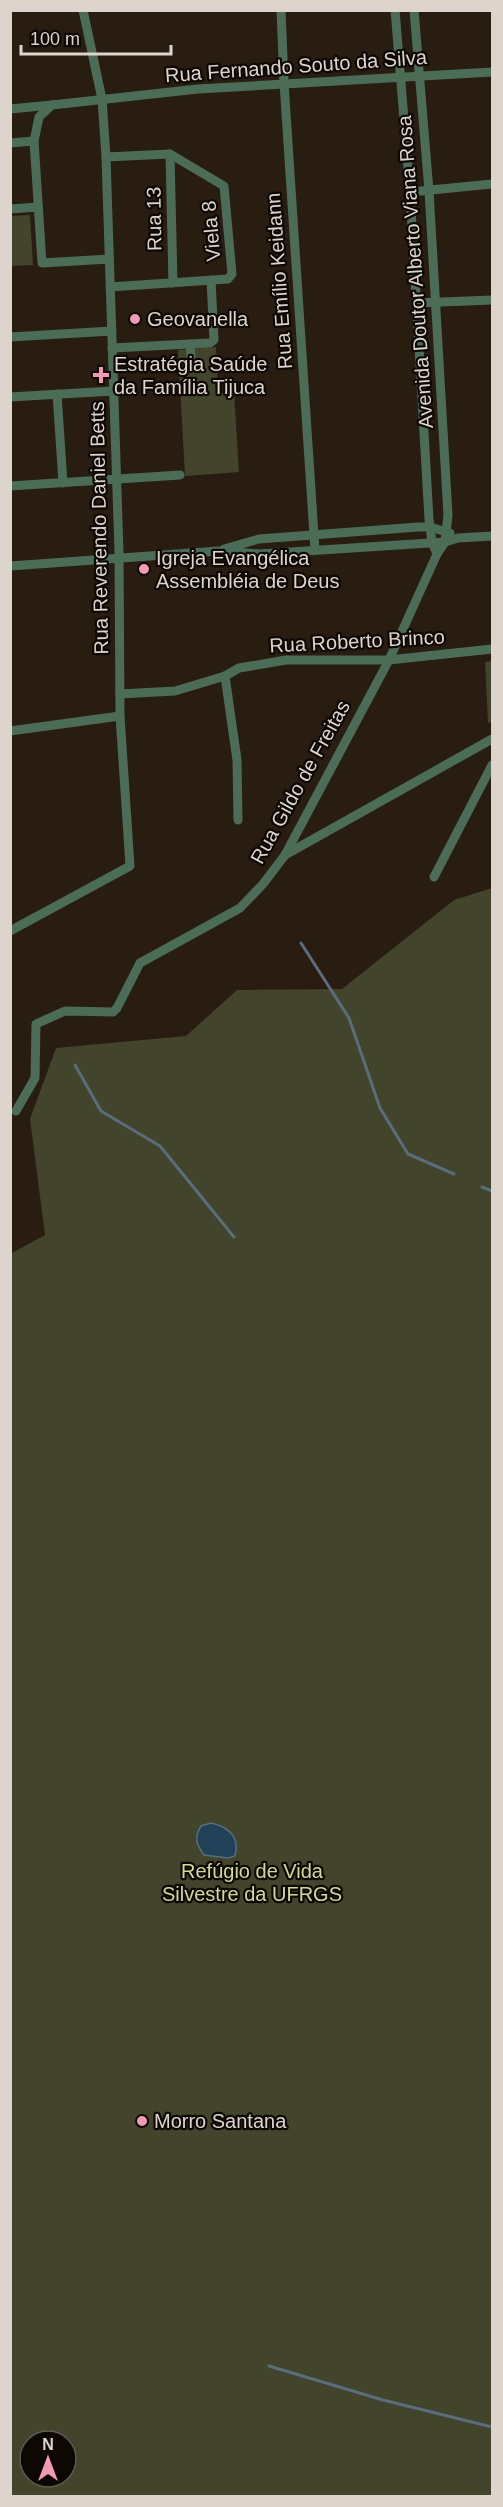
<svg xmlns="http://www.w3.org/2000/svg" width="503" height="2507" font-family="Arial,sans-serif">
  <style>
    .green { fill: #42442b; fill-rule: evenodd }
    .water { fill: #214159; stroke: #596d7c; stroke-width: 1.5 }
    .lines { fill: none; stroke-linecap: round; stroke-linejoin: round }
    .stream { stroke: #596d7c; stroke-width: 3 }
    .minor { stroke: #4b6d58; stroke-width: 9 }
    .poi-dot { fill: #f09ab5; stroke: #0d0804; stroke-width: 2 }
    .labels { text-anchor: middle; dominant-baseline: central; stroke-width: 4.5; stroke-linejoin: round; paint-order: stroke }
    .street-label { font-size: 20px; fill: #ddd5cd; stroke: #0d0804 }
    .poi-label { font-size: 20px; fill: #ddd5cd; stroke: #0d0804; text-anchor: start }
    .park-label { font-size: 20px; fill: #d3d896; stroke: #0d0804 }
  </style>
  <rect width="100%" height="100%" fill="#291c10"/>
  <g class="green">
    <polygon points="30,215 33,265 11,266 11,216"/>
    <polygon points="216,347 218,393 234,392 239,472 185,476 178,350"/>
    <polygon points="492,661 492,722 488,723 485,662"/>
    <path d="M 492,888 L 492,2496 L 11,2496 L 10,1254 L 45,1235 L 30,1119 L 56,1048 L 186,1036 L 237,990 L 342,989 L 454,900 ZM 30,2441 L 66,2441 L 66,2477 L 30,2477 Z"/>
  </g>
  <path class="water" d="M 211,1823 C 229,1827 240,1837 235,1856 L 228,1858 L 204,1855 C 196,1844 194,1838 201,1826 Z"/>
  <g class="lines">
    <g class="stream">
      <polyline points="301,943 349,1018 380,1108 408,1154 454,1174"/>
      <polyline points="75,1065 101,1111 160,1146 234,1237"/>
      <polyline points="482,1187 492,1191"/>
      <polyline points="269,2366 383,2400 492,2427"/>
    </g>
    <g class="minor">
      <polyline points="281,10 284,83 315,550"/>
      <polyline points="395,10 410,192 429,519 432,542 437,554"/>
      <polyline points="10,109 52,105"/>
      <polyline points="10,143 34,141"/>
      <polyline points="170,154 173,283"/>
      <polyline points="106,157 170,154 224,186 232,274 228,279 110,287"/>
      <polyline points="410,192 492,184"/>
      <polyline points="10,209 38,207"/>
      <polyline points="109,259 42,263 34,141 39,117 52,105 198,89 492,72"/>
      <polyline points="416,303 492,300"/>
      <polyline points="10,337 112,331"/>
      <polyline points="190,344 210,343 214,340 211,280"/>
      <polyline points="112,348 190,344 192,369"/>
      <polyline points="57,394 63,483"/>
      <polyline points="10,397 113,391"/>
      <polyline points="10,486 180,475"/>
      <polyline points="224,549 259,539 418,527 430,527 450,533"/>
      <polyline points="10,566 219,551 259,554 445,542 458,538 492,536"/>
      <polyline points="225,676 237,760 238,820"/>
      <polyline points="120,694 175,691 225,676 239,668 286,660 389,660 492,649"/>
      <polyline points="10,731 120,716"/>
      <polyline points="285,855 492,739"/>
      <polyline points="434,877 492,765"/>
      <polyline points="10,931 130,866 120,716 119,552 106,157 102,99 83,10"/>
      <polyline points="16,1111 35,1078 36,1024 65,1011 113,1012 117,1008 140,963 240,908 263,884 285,855 389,660 437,554 445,542 448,515 429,191 414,10"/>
    </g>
  </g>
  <g class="poi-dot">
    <circle cx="135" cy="319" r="6"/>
    <path d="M98 366h6v6h6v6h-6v6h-6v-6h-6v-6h6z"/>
    <circle cx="144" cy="569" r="6"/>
    <circle cx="142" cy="2121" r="6"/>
  </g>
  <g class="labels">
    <g class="street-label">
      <text transform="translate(296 66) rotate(-4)">Rua Fernando Souto da Silva</text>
      <text transform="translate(154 219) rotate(-91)">Rua 13</text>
      <text transform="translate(211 231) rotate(-95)">Viela 8</text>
      <text transform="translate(415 272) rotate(-94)">Avenida Doutor Alberto Viana Rosa</text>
      <text transform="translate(279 281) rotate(-94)">Rua Emílio Keidann</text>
      <text transform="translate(99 528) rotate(-91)">Rua Reverendo Daniel Betts</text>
      <text transform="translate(357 641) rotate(-3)">Rua Roberto Brinco</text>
      <text transform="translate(300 782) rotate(-61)">Rua Gildo de Freitas</text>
    </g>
    <g class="poi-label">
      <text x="147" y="319">Geovanella</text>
      <text x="114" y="364">Estratégia Saúde<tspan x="114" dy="23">da Família Tijuca</tspan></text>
      <text x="156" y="558">Igreja Evangélica<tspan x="156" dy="23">Assembléia de Deus</tspan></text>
      <text x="154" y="2121">Morro Santana</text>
    </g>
    <g class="park-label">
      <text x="252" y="1871">Refúgio de Vida<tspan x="252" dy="23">Silvestre da UFRGS</tspan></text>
    </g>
  </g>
  <rect width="503" height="2507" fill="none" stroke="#ddd5cd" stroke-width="24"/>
  <g transform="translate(48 2459)"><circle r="28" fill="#0d0804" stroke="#605a54" stroke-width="1.5"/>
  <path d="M0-4.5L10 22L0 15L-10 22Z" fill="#f09ab5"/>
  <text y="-9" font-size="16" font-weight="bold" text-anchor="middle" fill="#ddd5cd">N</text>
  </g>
  <path d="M21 45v9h150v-9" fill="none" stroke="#ddd5cd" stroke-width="3"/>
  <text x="30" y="45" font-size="18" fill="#ddd5cd" stroke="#0d0804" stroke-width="4.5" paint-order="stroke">100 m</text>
</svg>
